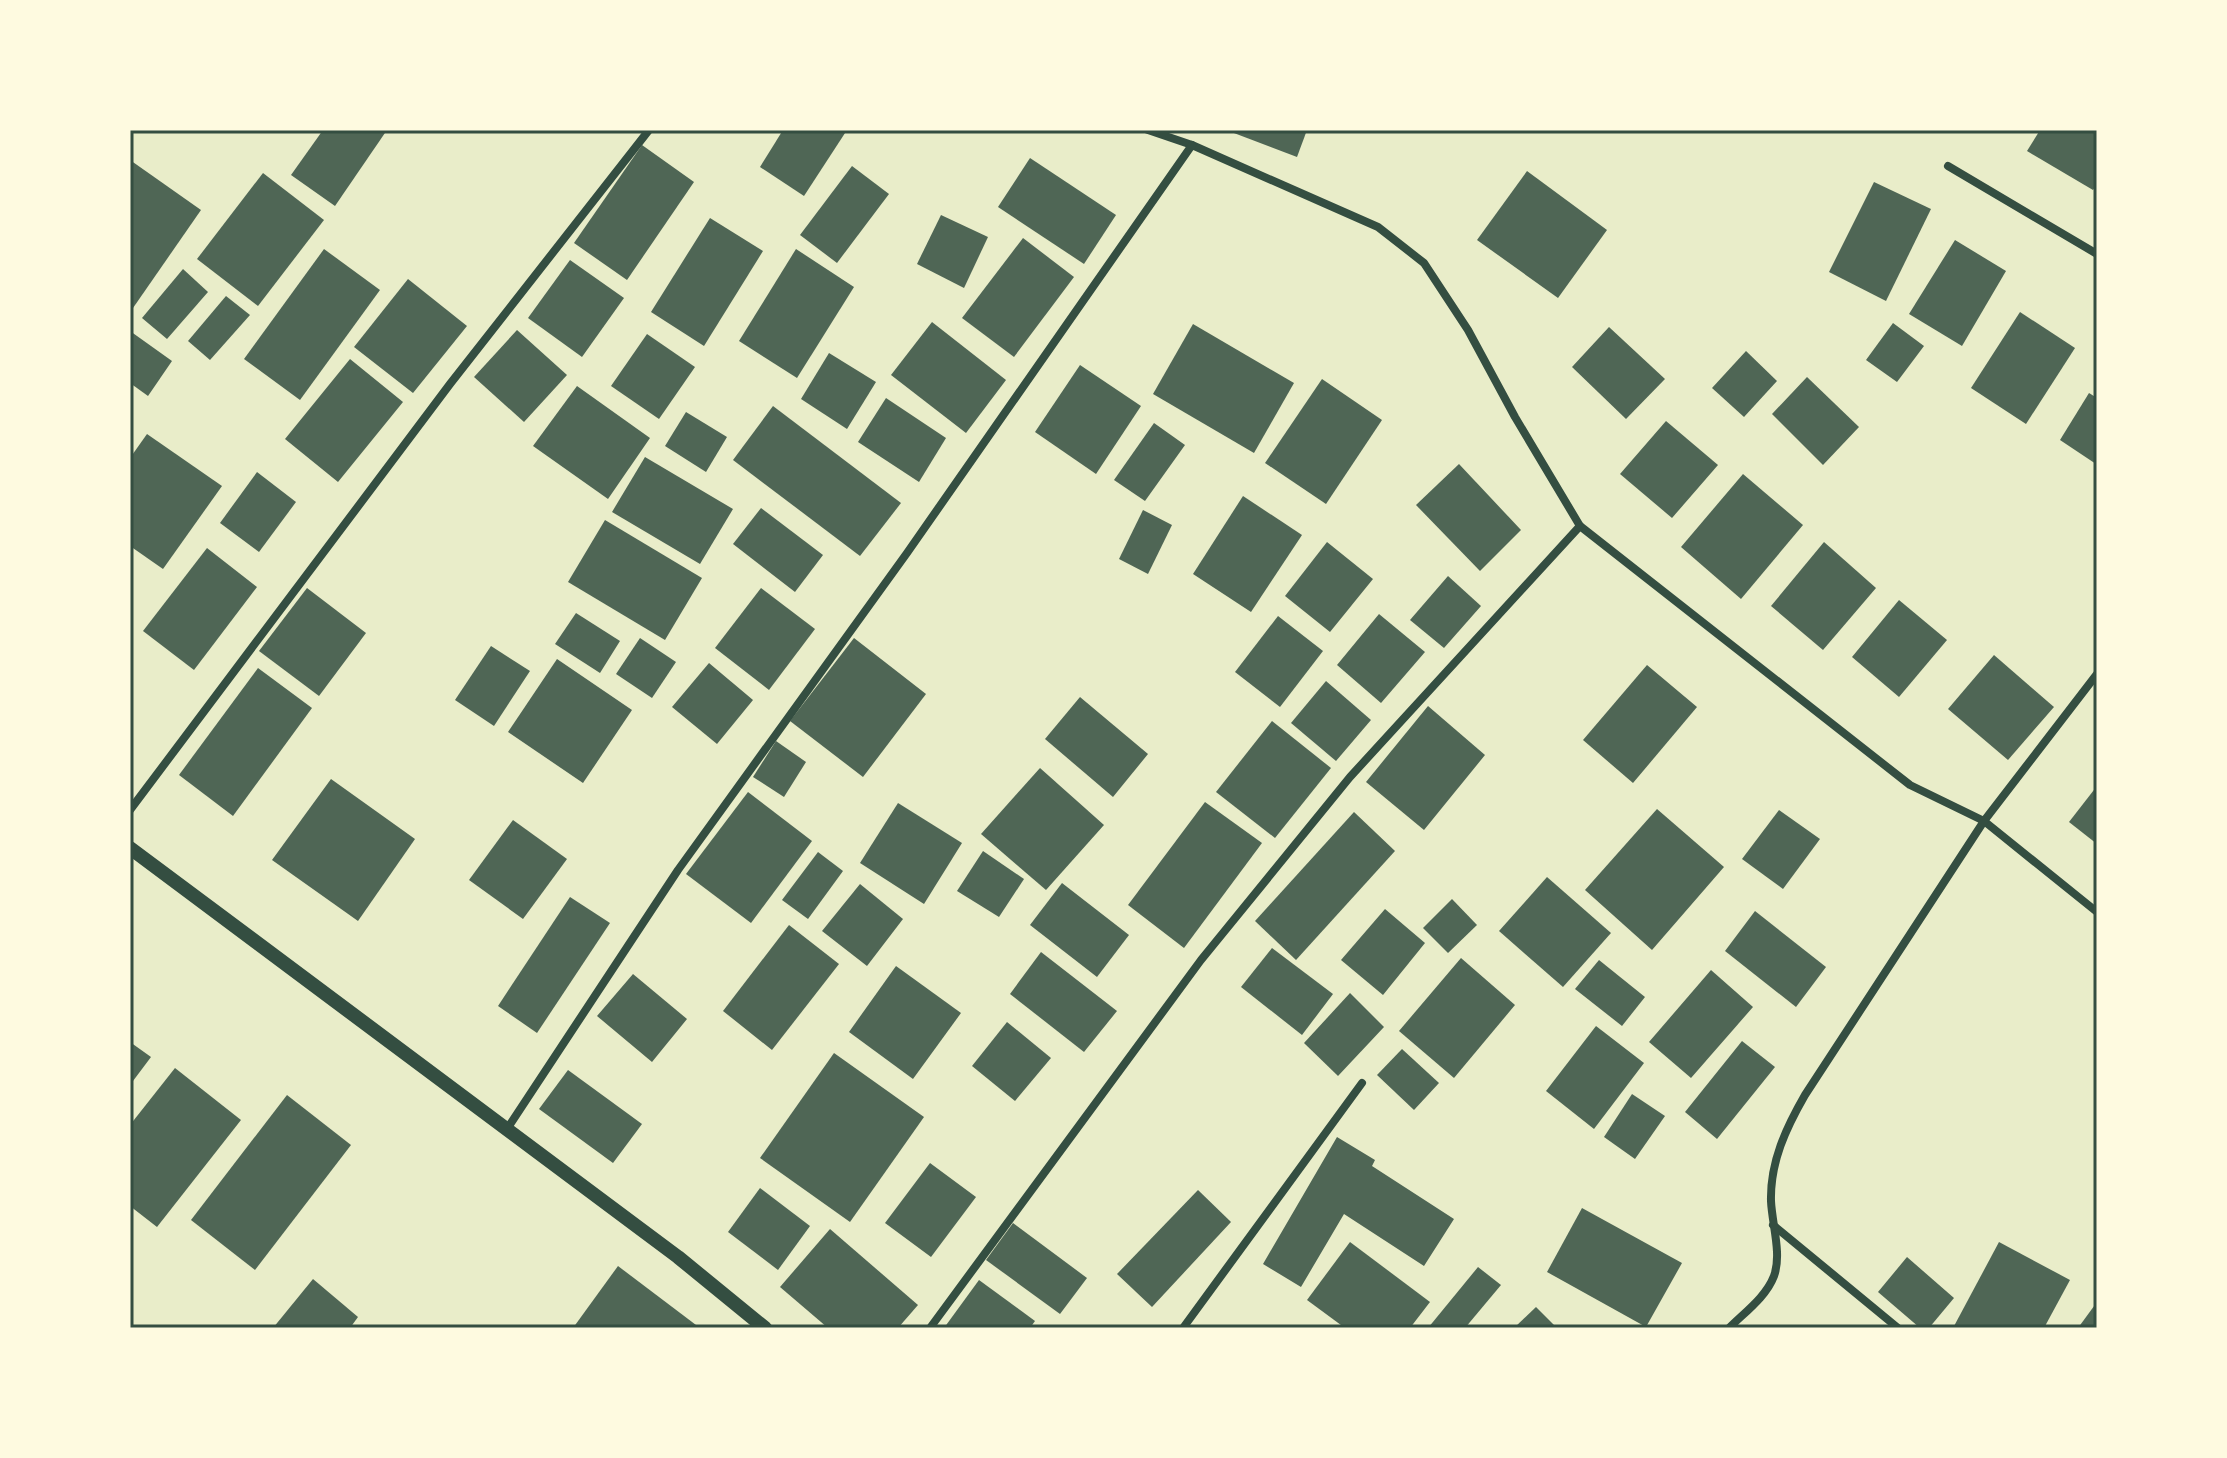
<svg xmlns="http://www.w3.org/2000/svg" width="2227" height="1458" font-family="'Source Sans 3',sans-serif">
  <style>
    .building { fill: #4f6655 }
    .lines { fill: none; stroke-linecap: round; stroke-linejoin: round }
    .minor { stroke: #344e41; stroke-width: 8 }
    .tertiary { stroke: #344e41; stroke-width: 14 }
    .neatline { fill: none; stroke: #344e41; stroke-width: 3 }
  </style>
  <rect width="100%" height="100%" fill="#e9edc9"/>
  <g class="building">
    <polygon points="323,130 387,130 335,206 291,175"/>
    <polygon points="783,130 847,130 804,196 760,167"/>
    <polygon points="1226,130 1307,130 1297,157"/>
    <polygon points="2040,130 2097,130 2097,184 2093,190 2027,151"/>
    <polygon points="642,145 694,182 627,280 574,243"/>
    <polygon points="1030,158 1116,215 1084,264 998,207"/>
    <polygon points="130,160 201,210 133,308 130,306"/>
    <polygon points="852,166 889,194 837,263 800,235"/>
    <polygon points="1527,171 1607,230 1558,298 1477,240"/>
    <polygon points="263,173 324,220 258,306 197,259"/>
    <polygon points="1874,182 1931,209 1886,301 1829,272"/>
    <polygon points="941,215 988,237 964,288 917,264"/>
    <polygon points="710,218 763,251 704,346 651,312"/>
    <polygon points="1023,238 1074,277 1014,357 962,318"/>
    <polygon points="1955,240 2006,271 1962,346 1909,314"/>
    <polygon points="324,249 380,290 300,400 244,359"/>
    <polygon points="796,249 854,287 797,378 739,341"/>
    <polygon points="570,260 624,298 582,357 528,318"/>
    <polygon points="183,269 208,292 167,339 142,318"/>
    <polygon points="408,279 467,326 413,393 354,347"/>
    <polygon points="226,296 250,315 210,360 188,341"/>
    <polygon points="2020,312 2075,348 2026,424 1971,388"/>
    <polygon points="932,322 1006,380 966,433 891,375"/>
    <polygon points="1893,323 1924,346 1897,382 1866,360"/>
    <polygon points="1193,324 1294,383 1254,453 1153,394"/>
    <polygon points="1609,327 1665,379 1626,419 1572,367"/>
    <polygon points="517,330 567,375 524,422 474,377"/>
    <polygon points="130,331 172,361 148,396 130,383"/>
    <polygon points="647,334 695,367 659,419 611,386"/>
    <polygon points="1746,351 1777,381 1744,417 1712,388"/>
    <polygon points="829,353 876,382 847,429 801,399"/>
    <polygon points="350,359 403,402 338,482 285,439"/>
    <polygon points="1080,365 1141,406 1096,474 1035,432"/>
    <polygon points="1807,377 1859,427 1823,465 1772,414"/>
    <polygon points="1322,379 1382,420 1326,504 1265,463"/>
    <polygon points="577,386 650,438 608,499 533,446"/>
    <polygon points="2089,393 2097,398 2096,464 2060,440"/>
    <polygon points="886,398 946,438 919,482 858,442"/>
    <polygon points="773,406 901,503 860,556 733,460"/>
    <polygon points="686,412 727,437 706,472 665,446"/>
    <polygon points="1666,421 1718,465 1672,518 1620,474"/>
    <polygon points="1154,423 1185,445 1145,501 1114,480"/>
    <polygon points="147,434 222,486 163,569 130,546 130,458"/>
    <polygon points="645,457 733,509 700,564 612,512"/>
    <polygon points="1459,464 1521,530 1480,571 1416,505"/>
    <polygon points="257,472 296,502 259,552 220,523"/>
    <polygon points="1743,474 1803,525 1741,599 1681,547"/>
    <polygon points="1243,496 1302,535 1251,612 1193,574"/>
    <polygon points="761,508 823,555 795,592 733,544"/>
    <polygon points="1143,510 1172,525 1148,574 1119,559"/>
    <polygon points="605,520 702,578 665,640 568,582"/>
    <polygon points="1327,542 1373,579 1330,632 1285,596"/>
    <polygon points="1824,542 1876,588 1823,650 1771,606"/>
    <polygon points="207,548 257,587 194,670 143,631"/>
    <polygon points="1448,576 1481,606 1444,648 1410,620"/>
    <polygon points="307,588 366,633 319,696 259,651"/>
    <polygon points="761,588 815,629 769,690 715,648"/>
    <polygon points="1899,600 1947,640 1899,697 1852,657"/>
    <polygon points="576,613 620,641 600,673 555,644"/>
    <polygon points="1379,614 1425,652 1381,703 1337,665"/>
    <polygon points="1278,616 1323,651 1280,707 1235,672"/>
    <polygon points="640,638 676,662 652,698 616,674"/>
    <polygon points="854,638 926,694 863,777 790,721"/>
    <polygon points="491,646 530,671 494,726 455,700"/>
    <polygon points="1994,655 2054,707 2008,760 1948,709"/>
    <polygon points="557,659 632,710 583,783 508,732"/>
    <polygon points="709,663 753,700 717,744 672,707"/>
    <polygon points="1647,665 1697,707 1633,783 1583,740"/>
    <polygon points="258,668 312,708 233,816 179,775"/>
    <polygon points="1326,681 1371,720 1336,761 1291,723"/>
    <polygon points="1080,697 1148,754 1113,797 1045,739"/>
    <polygon points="1428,706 1485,755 1424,830 1366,782"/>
    <polygon points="1272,721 1331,768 1275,838 1216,792"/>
    <polygon points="776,741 806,762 784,797 753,777"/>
    <polygon points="1040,768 1104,825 1046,890 981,834"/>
    <polygon points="331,779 415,839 358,921 272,860"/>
    <polygon points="2097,786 2097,844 2069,822"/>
    <polygon points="748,792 812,841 751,923 686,874"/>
    <polygon points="1205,802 1262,843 1184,948 1128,905"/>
    <polygon points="898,803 962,843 924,904 860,863"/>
    <polygon points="1657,809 1724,867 1652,950 1585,890"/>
    <polygon points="1779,810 1820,839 1783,889 1742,859"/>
    <polygon points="1354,812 1395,851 1296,960 1255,921"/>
    <polygon points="513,820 567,859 523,919 469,880"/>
    <polygon points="983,851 1024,879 999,917 957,891"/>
    <polygon points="818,852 843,871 808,919 782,900"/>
    <polygon points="1547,877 1611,933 1563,987 1499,931"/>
    <polygon points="1062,883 1129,935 1097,977 1030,925"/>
    <polygon points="860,884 903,919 867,966 822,931"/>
    <polygon points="570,897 610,923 537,1033 498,1006"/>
    <polygon points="1452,899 1477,925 1448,953 1423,928"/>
    <polygon points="1385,909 1425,943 1383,995 1341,960"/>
    <polygon points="1755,911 1826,967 1796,1007 1725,951"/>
    <polygon points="789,925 839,964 772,1050 723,1011"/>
    <polygon points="1272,948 1333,994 1302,1035 1241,987"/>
    <polygon points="1041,952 1117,1011 1084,1052 1010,994"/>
    <polygon points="1461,958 1515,1005 1454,1078 1399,1031"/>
    <polygon points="1599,960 1645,997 1622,1026 1575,989"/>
    <polygon points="896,966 961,1013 913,1079 849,1032"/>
    <polygon points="1711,970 1753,1007 1691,1078 1649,1042"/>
    <polygon points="633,974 687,1019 652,1062 597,1016"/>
    <polygon points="1350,993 1384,1027 1338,1076 1304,1043"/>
    <polygon points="1007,1022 1051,1058 1015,1101 972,1066"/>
    <polygon points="1596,1026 1644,1063 1594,1129 1546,1091"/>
    <polygon points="1742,1041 1775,1067 1717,1139 1685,1112"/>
    <polygon points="130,1042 151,1057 130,1085"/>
    <polygon points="1402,1049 1439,1083 1414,1110 1377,1075"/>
    <polygon points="834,1053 924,1117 850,1222 760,1158"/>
    <polygon points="175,1068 241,1120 157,1227 130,1206 130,1125"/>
    <polygon points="568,1070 642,1124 613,1163 539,1109"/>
    <polygon points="1632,1094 1665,1116 1635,1159 1604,1137"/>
    <polygon points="287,1095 351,1145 255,1270 191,1220"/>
    <polygon points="1337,1137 1375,1160 1372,1166 1454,1219 1424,1266 1344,1214 1301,1287 1263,1264"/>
    <polygon points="930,1163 976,1197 931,1257 885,1223"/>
    <polygon points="760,1188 810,1226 778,1270 728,1232"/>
    <polygon points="1198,1190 1231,1222 1152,1307 1117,1274"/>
    <polygon points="1582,1208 1682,1263 1646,1327 1547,1272"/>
    <polygon points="1013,1223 1087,1278 1060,1314 986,1260"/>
    <polygon points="830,1229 918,1305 898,1328 828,1328 780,1287"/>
    <polygon points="1350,1242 1430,1302 1410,1328 1345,1328 1307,1300"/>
    <polygon points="1999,1242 2070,1280 2044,1328 1953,1328"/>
    <polygon points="1907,1257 1954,1298 1929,1328 1920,1328 1878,1292"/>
    <polygon points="618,1266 700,1328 573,1328"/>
    <polygon points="1478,1267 1501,1285 1465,1328 1428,1328"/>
    <polygon points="313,1279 358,1317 350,1328 273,1328"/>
    <polygon points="979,1280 1035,1321 1030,1328 944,1328"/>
    <polygon points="2097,1302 2097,1328 2078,1328"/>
    <polygon points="1536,1307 1557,1328 1514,1328"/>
  </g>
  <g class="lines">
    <g class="minor">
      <polyline points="1148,130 1192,145 1378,227 1424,263 1468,330 1515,417 1580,526 1910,785 1984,821 2097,912"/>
      <polyline points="1948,166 2097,254"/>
      <polyline points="130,810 450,384 649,130"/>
      <polyline points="507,1129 678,870 907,553 1192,145"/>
      <polyline points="1773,1225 1898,1328"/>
      <polyline points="930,1328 1201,960 1350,777 1580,526"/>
      <polyline points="1183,1328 1362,1083"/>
      <path d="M 1729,1328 C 1745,1312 1766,1297 1774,1276 C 1782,1254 1772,1224 1771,1201 C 1770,1162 1786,1128 1805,1095 L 1984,821 L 2097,674"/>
    </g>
    <polyline class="tertiary" points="130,848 678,1257 765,1328"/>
  </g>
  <rect width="2227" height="1458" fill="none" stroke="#fefae0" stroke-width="264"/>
  <rect x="132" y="132" width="1963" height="1194" class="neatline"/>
</svg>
